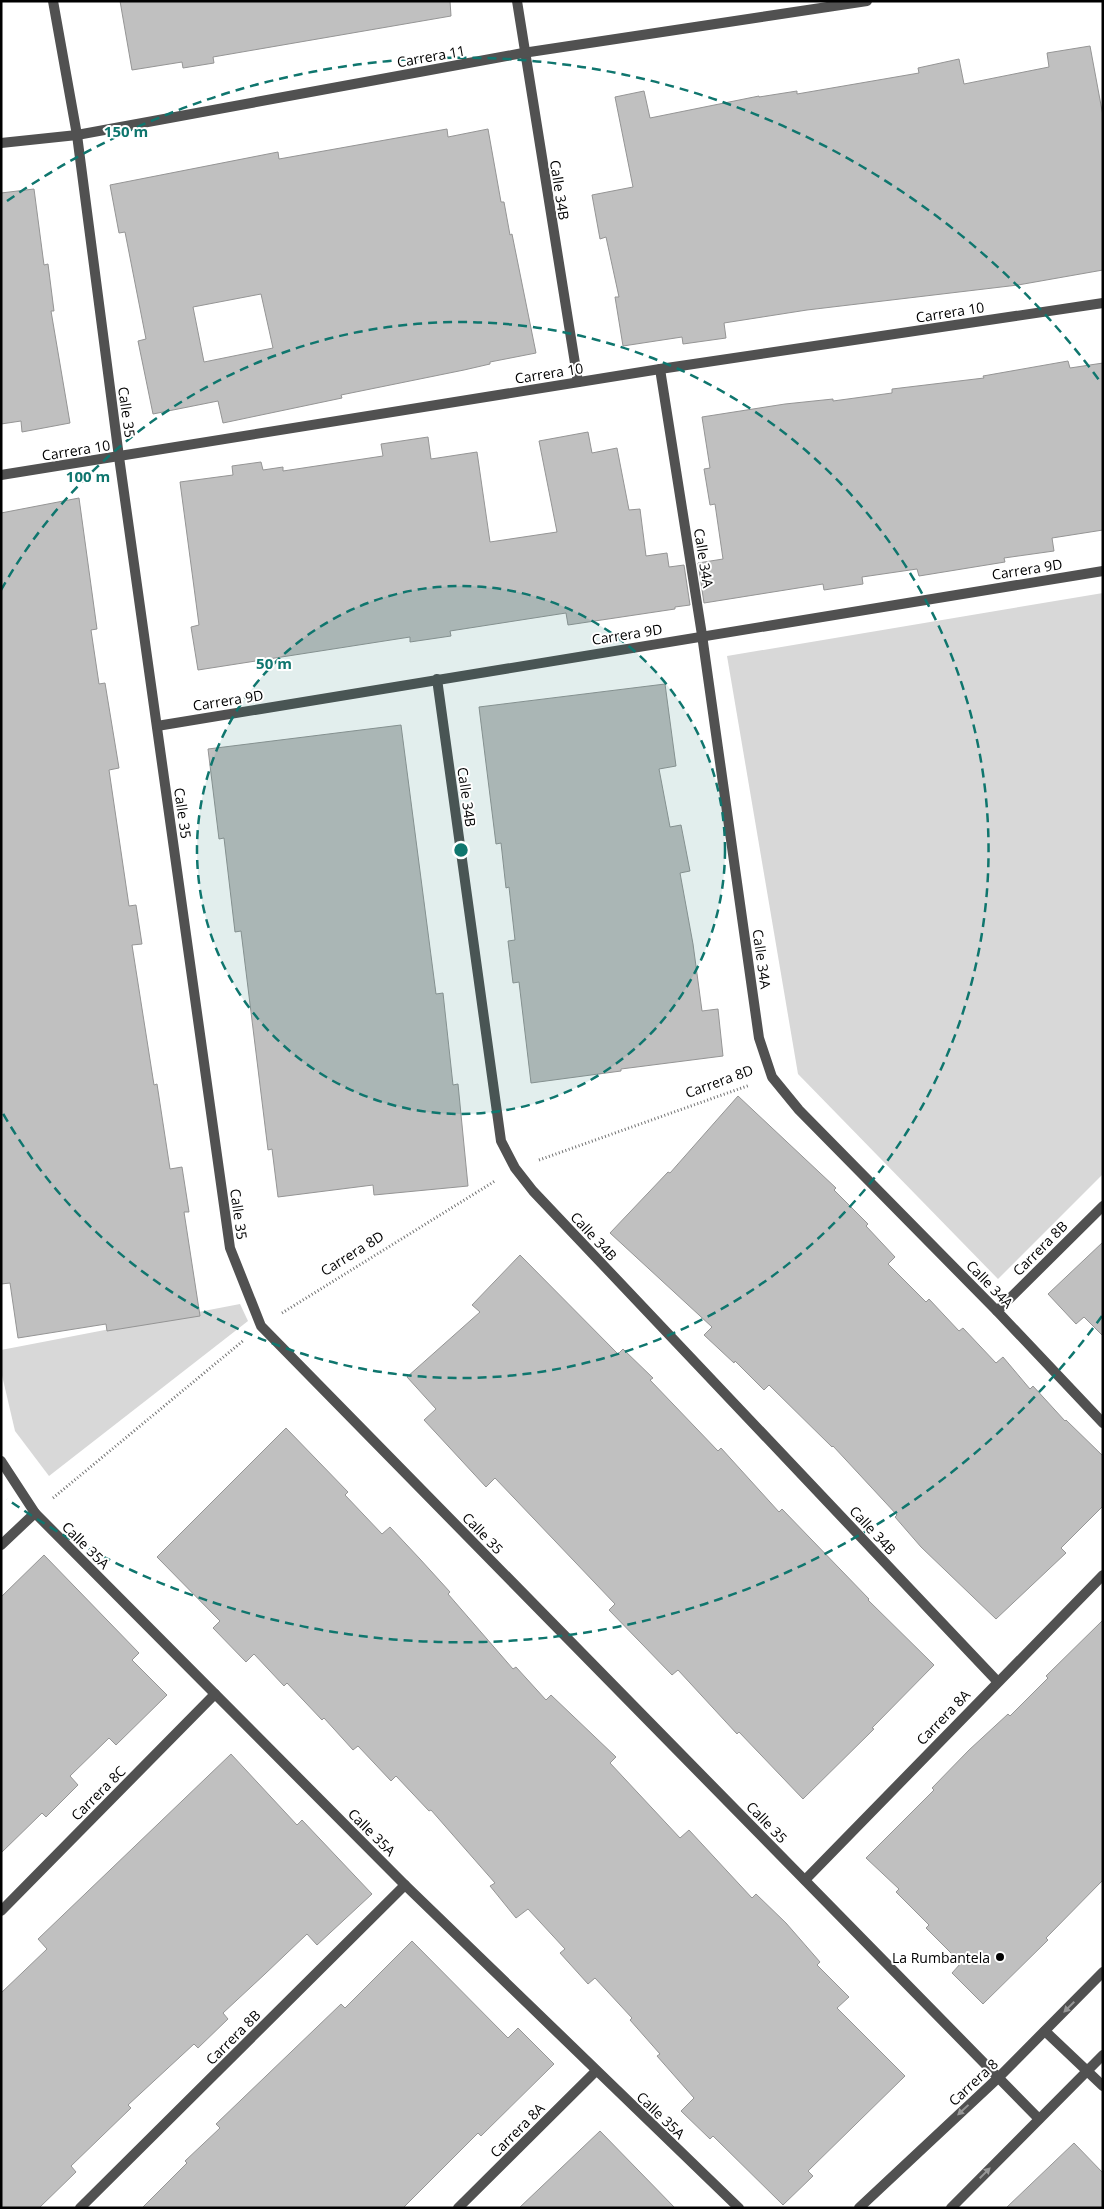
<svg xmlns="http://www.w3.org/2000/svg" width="1104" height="2209" font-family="'Open Sans',sans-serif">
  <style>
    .green { fill: #d8d8d8 }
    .building { fill: #c0c0c0; stroke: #959595; fill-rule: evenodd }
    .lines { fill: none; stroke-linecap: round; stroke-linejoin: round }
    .path { stroke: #737373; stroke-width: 3; stroke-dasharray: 1 2.5; stroke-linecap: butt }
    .minor { stroke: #515151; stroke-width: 10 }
    .tertiary { stroke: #515151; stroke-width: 10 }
    .oneway { fill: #979797 }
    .ring { fill: none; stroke: #0f766e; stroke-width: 2.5; stroke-dasharray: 9 6 }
    .poi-dot { fill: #000; stroke: #fff; stroke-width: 2 }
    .labels { text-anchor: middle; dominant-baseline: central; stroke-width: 4; stroke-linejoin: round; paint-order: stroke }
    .street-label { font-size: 14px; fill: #000; stroke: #fff }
    .poi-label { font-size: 14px; fill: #000; stroke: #fff; text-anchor: end }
    .centre { fill: #0f766e; stroke: #fff; stroke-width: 2.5 }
    .ring-label { font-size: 15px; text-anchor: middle; font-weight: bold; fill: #0f766e; stroke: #fff; stroke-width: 4; stroke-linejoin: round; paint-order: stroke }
  </style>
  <rect width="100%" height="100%" fill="#fff"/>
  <g class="green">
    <polygon points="1103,593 1103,1174 998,1279 798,1074 727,656"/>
    <polygon points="240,1304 248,1321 49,1476 15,1431 1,1371 1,1350"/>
  </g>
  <g class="building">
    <polygon points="120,1 450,1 451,16 213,57 214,63 183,68 182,62 132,70"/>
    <polygon points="1090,46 1103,116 1103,270 1018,285 807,310 724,323 726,338 683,344 682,337 623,346 615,297 619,297 606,237 600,239 592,195 633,187 615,97 644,91 650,118 759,96 759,97 797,91 797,94 919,73 918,68 959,59 964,84 1049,67 1047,53"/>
    <path d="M 447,129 L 448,137 L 488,129 L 501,202 L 504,202 L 510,235 L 512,234 L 536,353 L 490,362 L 490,364 L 464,370 L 341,395 L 342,398 L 223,423 L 218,401 L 153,414 L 138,341 L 146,339 L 125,232 L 119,233 L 110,185 L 278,152 L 279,159 ZM 261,294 L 273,348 L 204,362 L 193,307 Z"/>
    <polygon points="34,189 44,265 48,264 54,311 51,311 70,423 22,432 21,421 1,424 1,193"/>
    <polygon points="1068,361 1070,368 1103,363 1103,530 1052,538 1054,551 1004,558 1005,562 919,576 917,569 862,577 863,584 824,590 823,584 704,603 698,563 723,559 715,504 710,505 704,469 710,468 702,417 785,404 833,399 833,401 892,393 892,389 984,378 983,376"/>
    <polygon points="588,432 592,453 617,448 629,510 640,509 646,556 667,553 669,567 684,565 690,605 675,607 675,609 568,625 566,613 450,631 451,636 410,642 410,637 198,670 191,627 199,625 180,482 233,475 232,466 261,462 263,470 283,467 283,471 383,456 381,444 428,437 431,459 477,452 490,542 557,532 539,441"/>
    <polygon points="79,498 97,629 91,630 99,684 105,683 119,768 109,770 129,906 136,905 142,944 132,945 154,1085 157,1084 170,1169 182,1167 189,1212 184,1212 200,1316 107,1331 106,1324 18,1338 10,1283 1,1284 1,513"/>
    <polygon points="665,684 676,766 659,769 670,827 681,825 690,871 680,873 693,944 702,1011 718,1009 723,1056 621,1069 621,1071 531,1083 519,982 513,983 508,941 515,940 509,887 506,888 501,843 496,844 479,707"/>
    <polygon points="401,725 436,994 443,993 453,1085 458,1084 468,1186 374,1195 373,1185 278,1197 272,1149 268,1150 241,931 235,932 224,838 219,839 208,749"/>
    <polygon points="738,1096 836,1188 834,1190 868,1224 866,1226 895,1257 888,1264 926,1302 929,1299 959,1331 963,1328 996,1363 1003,1357 1030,1389 1033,1386 1065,1421 1066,1420 1103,1456 1103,1506 1061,1548 1066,1553 996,1619 921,1547 895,1517 897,1515 833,1446 832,1447 769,1385 764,1390 735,1361 734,1363 704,1335 712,1327 610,1233 668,1172 670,1173"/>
    <polygon points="1103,1242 1103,1336 1084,1317 1076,1324 1048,1294"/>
    <polygon points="520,1255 618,1354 623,1349 653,1378 650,1380 718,1451 721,1448 779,1512 782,1509 869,1599 868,1600 934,1665 872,1728 874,1729 803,1799 739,1732 737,1734 678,1670 672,1675 609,1610 615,1604 495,1478 486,1487 424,1420 436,1409 407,1377 480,1312 472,1305"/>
    <polygon points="286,1428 348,1492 345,1495 382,1534 390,1527 420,1559 450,1592 448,1594 513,1669 516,1667 546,1700 551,1695 616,1757 610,1763 680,1838 689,1830 752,1898 756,1894 786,1923 820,1962 817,1965 849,1997 837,2008 905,2076 808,2171 813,2176 783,2205 713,2136 710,2139 681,2111 694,2098 657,2056 660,2054 630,2020 632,2018 595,1978 588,1984 560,1953 565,1949 528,1909 516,1918 490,1886 495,1883 431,1810 429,1811 396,1776 391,1781 358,1746 353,1750 324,1718 322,1720 287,1683 284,1686 254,1654 246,1662 213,1628 220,1621 157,1557"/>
    <polygon points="44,1555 139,1653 132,1660 167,1695 116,1745 109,1738 70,1776 78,1785 46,1817 42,1813 1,1853 1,1597"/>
    <polygon points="1103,1620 1103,1880 1046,1938 1048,1940 983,2004 952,1973 961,1963 926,1928 929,1925 896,1892 899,1889 866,1858 934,1790 932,1788 969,1750 1008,1714 1010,1716 1048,1678 1046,1676"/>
    <polygon points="231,1754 297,1825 302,1820 372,1894 317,1945 307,1934 265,1974 223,2013 228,2019 198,2048 194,2044 128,2105 131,2108 71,2166 76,2172 39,2208 1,2208 1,1993 47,1949 38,1939"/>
    <polygon points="412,1941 508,2038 518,2028 554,2064 481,2136 478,2133 403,2208 142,2208 187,2163 185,2161 220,2128 216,2124 341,2004 345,2008"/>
    <polygon points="600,2131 675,2208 519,2208 539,2189"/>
    <polygon points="1074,2143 1103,2173 1103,2208 1006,2208"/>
  </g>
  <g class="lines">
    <g class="path">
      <polyline points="539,1160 750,1085"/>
      <polyline points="282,1313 495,1181"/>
      <polyline points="53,1498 244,1340"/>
    </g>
    <g class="minor">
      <polyline points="53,1 77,135 119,457 230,1248 261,1326 1039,2119"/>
      <polyline points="517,1 578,382"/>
      <polyline points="1,143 77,135 523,53 867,1"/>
      <polyline points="660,369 702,635 759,1038 772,1077 799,1110 997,1311 1103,1423"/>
      <polyline points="1,475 660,369 1103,303"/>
      <polyline points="437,679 501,1141 515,1168 533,1191 997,1681"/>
      <polyline points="157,726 1103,571"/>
      <polyline points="997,1311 1103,1206"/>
      <polyline points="1,1461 35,1513 405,1885 739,2208"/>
      <polyline points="1,1545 35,1513"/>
      <polyline points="805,1880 1103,1575"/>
      <polyline points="1,1911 215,1694"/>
      <polyline points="1045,2031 1103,2086"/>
      <polyline points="80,2208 405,1885"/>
      <polyline points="458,2208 596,2071"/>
    </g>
    <g class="tertiary">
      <polyline points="859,2208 999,2077 1103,1972"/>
      <polyline points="951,2208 1103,2055"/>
    </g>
  </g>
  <defs><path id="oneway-solid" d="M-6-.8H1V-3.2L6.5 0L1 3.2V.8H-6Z" transform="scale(1.25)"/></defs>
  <g class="oneway">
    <use href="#oneway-solid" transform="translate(1069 2007) rotate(135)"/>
    <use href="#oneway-solid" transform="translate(963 2110) rotate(137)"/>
    <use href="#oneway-solid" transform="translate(985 2173) rotate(-45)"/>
  </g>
  <circle cx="461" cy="850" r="264" fill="#0f766e" fill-opacity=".12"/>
  <g class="ring">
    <circle cx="461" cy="850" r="264"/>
    <path d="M1 590A528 528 0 1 1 1 1110"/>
    <path d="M1102 1316A792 792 0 0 1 7 1499M7 201A792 792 0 0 1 1102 384"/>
  </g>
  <circle class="poi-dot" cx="1000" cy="1957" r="5"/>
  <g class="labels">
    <g class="street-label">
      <text transform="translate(431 56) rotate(-10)">Carrera 11</text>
      <text transform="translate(560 190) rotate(81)">Calle 34B</text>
      <text transform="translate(950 312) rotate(-9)">Carrera 10</text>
      <text transform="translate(549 373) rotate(-9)">Carrera 10</text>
      <text transform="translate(127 412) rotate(82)">Calle 35</text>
      <text transform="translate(76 450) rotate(-9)">Carrera 10</text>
      <text transform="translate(704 558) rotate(81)">Calle 34A</text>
      <text transform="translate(1027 569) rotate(-9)">Carrera 9D</text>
      <text transform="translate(627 634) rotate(-9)">Carrera 9D</text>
      <text transform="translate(228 700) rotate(-9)">Carrera 9D</text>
      <text transform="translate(467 797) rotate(82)">Calle 34B</text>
      <text transform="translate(183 813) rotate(82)">Calle 35</text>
      <text transform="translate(762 959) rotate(82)">Calle 34A</text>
      <text transform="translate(719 1081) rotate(-20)">Carrera 8D</text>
      <text transform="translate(239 1214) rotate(82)">Calle 35</text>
      <text transform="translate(594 1236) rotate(47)">Calle 34B</text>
      <text transform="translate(1040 1248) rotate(-45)">Carrera 8B</text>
      <text transform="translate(352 1253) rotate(-32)">Carrera 8D</text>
      <text transform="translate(990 1284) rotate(46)">Calle 34A</text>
      <text transform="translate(873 1530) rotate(47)">Calle 34B</text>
      <text transform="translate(483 1533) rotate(46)">Calle 35</text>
      <text transform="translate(86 1545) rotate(45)">Calle 35A</text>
      <text transform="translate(943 1717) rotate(-46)">Carrera 8A</text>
      <text transform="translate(98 1793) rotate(-45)">Carrera 8C</text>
      <text transform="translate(767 1822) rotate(46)">Calle 35</text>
      <text transform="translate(372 1832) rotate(45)">Calle 35A</text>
      <text transform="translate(233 2037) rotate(-45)">Carrera 8B</text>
      <text transform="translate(973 2082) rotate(-43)">Carrera 8</text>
      <text transform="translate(661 2115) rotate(44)">Calle 35A</text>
      <text transform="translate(517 2130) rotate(-45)">Carrera 8A</text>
    </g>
    <g class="poi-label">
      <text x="990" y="1957">La Rumbantela</text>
    </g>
  </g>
  <circle cx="461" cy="850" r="8" class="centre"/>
  <g class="ring-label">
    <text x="126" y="137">150 m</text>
    <text x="88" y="482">100 m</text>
    <text x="274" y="669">50 m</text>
  </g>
  <rect width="1104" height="2209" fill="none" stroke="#000000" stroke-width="5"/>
</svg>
